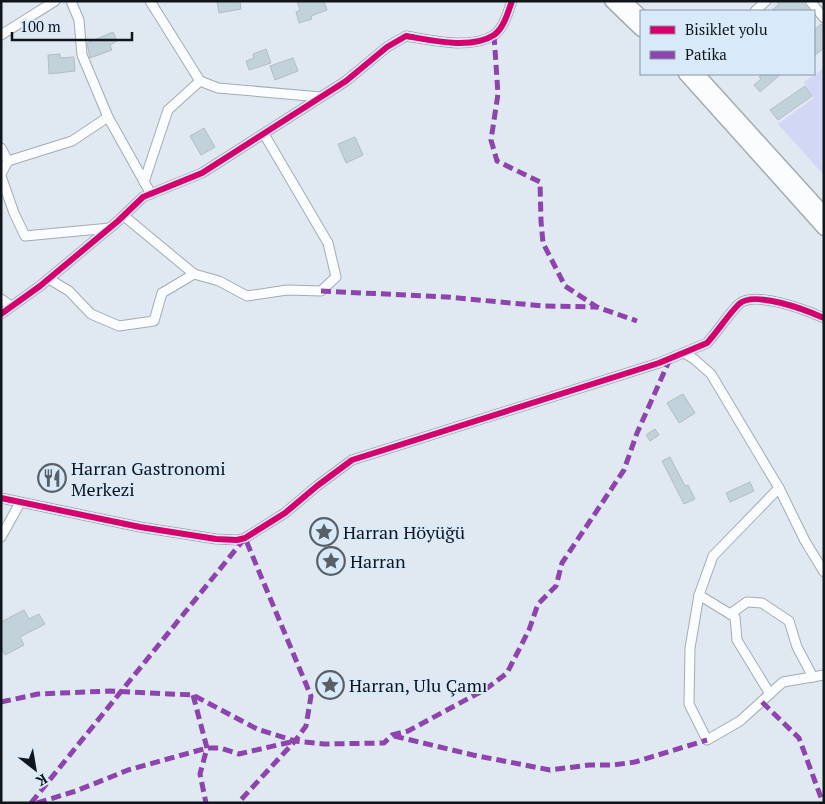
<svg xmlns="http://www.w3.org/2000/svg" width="825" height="804" font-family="'PT Serif',serif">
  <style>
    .green { fill: #d1d7f4 }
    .building { fill: #c1d2db; stroke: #b5bcc3 }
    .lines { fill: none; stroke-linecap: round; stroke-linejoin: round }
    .minor-casing { stroke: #a5abb2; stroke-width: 11 }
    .secondary-casing { stroke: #a5abb2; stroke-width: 15 }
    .minor { stroke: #fafcfd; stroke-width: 9 }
    .secondary { stroke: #fafcfd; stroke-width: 12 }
    .quiet { stroke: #8e44ad; stroke-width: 5; stroke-dasharray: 10 5; stroke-linecap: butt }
    .cycleway-casing { stroke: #d8eafa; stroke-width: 9 }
    .cycleway { stroke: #d6006c; stroke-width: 6 }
    .labels { text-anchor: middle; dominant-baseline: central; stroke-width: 4; stroke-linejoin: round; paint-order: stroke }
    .poi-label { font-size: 18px; fill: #0f151b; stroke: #d8eafa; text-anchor: start }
  </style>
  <rect width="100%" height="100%" fill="#e0e9f2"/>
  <polygon class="green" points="824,68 824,175 778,124 814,98 804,82"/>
  <g class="building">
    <polygon points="217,1 240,1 241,9 219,13"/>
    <polygon points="297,1 324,1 327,10 311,16 312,19 299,23 296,12 300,10"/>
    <polygon points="776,1 801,1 810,11 771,11 779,4"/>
    <polygon points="821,24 824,27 824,48 814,56 814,30"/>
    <polygon points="113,32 117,41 110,45 112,50 90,58 87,43"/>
    <polygon points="266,49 271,63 249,70 246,61 254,58 253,54"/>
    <polygon points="60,54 60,58 74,57 75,71 49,74 48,55"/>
    <polygon points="293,58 298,71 275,80 270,66"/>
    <polygon points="764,74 781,74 760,92 754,85 761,79 759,77"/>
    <polygon points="805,86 812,96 778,120 770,110"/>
    <polygon points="204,128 215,147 201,155 190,136"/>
    <polygon points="355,137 363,155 346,163 338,144"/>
    <polygon points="683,394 695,413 679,423 667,403"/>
    <polygon points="655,429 659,435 650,441 646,435"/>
    <polygon points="670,457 685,486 688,485 695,499 684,504 662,461"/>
    <polygon points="750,482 754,491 730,502 726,493"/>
    <polygon points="24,610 29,619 39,614 45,624 20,637 24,645 5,655 1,647 1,622"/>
  </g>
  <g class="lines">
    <defs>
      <g id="minor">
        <polyline points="71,1 79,20 82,55 108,117 151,194"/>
        <polyline points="150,1 200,81 218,88 321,97"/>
        <polyline points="810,1 824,18"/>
        <polyline points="755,11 766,1"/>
        <polyline points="1,35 55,1"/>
        <polyline points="1,148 8,161"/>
        <polyline points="1,174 8,161 72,141 108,117"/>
        <polyline points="1,176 14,213 25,236 110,228"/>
        <polyline points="144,182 168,110 200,81"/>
        <polyline points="124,216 194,274"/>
        <polyline points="49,279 69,291 91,314 119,326 154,321 162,293 194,274 219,281 247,296 287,290 321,291 336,277 328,243 264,134"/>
        <polyline points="1,299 11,306"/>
        <path d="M 1,314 L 40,286 L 118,221 L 143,197 L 202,173 L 346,81 L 387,47 L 406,36 C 430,40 471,50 494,35 C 504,28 508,12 512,1"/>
        <polyline points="684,353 694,359 711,374 779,488 713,556 699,595 690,648 689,704 707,740 740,721 783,682 824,675"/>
        <polyline points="779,488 805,541 824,572"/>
        <path d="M 1,498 L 140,527 L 216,539 L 237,540 L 245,538 L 285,513 L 317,486 L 352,460 L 659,363 L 707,343 C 718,331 727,316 739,304 C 754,290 806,310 824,318"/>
        <polyline points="1,537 20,503"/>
        <polyline points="699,595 735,617 737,640 770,694"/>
        <polyline points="730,614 747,602 762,603 789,621 797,647 813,677"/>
      </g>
      <g id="secondary">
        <polyline points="611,1 641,30"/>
        <polyline points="625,1 641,16"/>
        <polyline points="685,74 824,229"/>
        <polyline points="698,74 824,213"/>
      </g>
    </defs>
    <use href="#minor" class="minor-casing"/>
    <use href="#secondary" class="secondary-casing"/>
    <use href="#minor" class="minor"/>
    <use href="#secondary" class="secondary"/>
    <g class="quiet">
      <polyline points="494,35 498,94 491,140 497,161 540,182 541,221 543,243 565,286 597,307 637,321"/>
      <polyline points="321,291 447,297 543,306 597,307"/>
      <polyline points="193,695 207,748 200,774 206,803"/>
      <polyline points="1,702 38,694 110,691 193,695 257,729 295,741 324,744 384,743 392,735 408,731 486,689 507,673 529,630 538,604 556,586 562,563 624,470 637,433 670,359"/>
      <polyline points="762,702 799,738 823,803"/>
      <polyline points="394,736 473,755 550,770 589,765 613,765 635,762 707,740"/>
      <polyline points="31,803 245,538 311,696 306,726 295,741 238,803"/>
      <polyline points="37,803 76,791 128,770 207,748 220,748 239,754 295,741"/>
    </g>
    <defs>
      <g id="cycleway">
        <path d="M 1,314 L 40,286 L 118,221 L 143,197 L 202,173 L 346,81 L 387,47 L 406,36 C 430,40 471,50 494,35 C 504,28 508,12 512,1"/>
        <path d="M 1,498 L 140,527 L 216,539 L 237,540 L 245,538 L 285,513 L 317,486 L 352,460 L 659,363 L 707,343 C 718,331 727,316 739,304 C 754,290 806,310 824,318"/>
      </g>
    </defs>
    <use href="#cycleway" class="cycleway-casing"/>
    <use href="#cycleway" class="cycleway"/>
  </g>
  <defs>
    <symbol id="restaurant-ring" viewBox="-11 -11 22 22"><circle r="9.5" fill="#d8eafa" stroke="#585f66" stroke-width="1.5"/><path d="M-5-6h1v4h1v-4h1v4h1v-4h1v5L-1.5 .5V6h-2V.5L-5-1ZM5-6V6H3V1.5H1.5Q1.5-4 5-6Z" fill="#585f66"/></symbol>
    <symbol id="sight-ring" viewBox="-11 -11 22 22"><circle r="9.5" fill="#d8eafa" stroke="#585f66" stroke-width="1.5"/><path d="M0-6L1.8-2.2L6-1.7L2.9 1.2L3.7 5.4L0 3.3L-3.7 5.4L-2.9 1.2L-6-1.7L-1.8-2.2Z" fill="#585f66"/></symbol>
  </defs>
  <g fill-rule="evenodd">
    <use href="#restaurant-ring" x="36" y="462" width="32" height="32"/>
    <use href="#sight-ring" x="308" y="516" width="32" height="32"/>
    <use href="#sight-ring" x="315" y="545" width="32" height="32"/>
    <use href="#sight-ring" x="314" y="669" width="32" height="32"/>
  </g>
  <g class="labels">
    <g class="poi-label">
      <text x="71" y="468">Harran Gastronomi<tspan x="71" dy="21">Merkezi</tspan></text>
      <text x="343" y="532">Harran Höyüğü</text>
      <text x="350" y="561">Harran</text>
      <text x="349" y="685">Harran, Ulu Çamı</text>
    </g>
  </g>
  <rect width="825" height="804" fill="none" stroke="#0f151b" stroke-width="5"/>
  <rect x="640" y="10" width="175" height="65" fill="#d8eafa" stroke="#8895a1"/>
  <rect x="650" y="26" width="25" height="8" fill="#d6006c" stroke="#8895a1"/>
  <text x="685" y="35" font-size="15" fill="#0f151b">Bisiklet yolu</text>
  <rect x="650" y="51" width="25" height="8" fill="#8e44ad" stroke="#8895a1"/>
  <text x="685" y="60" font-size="15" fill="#0f151b">Patika</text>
  <g transform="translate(35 769) rotate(149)" stroke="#d8eafa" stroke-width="4" paint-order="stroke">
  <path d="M0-4L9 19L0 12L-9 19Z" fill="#0f151b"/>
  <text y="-8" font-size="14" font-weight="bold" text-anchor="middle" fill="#0f151b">K</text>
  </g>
  <path d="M12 32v8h120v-8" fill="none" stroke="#0f151b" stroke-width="2.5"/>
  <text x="20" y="32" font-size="15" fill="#0f151b" stroke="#d8eafa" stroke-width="4" paint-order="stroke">100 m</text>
</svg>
